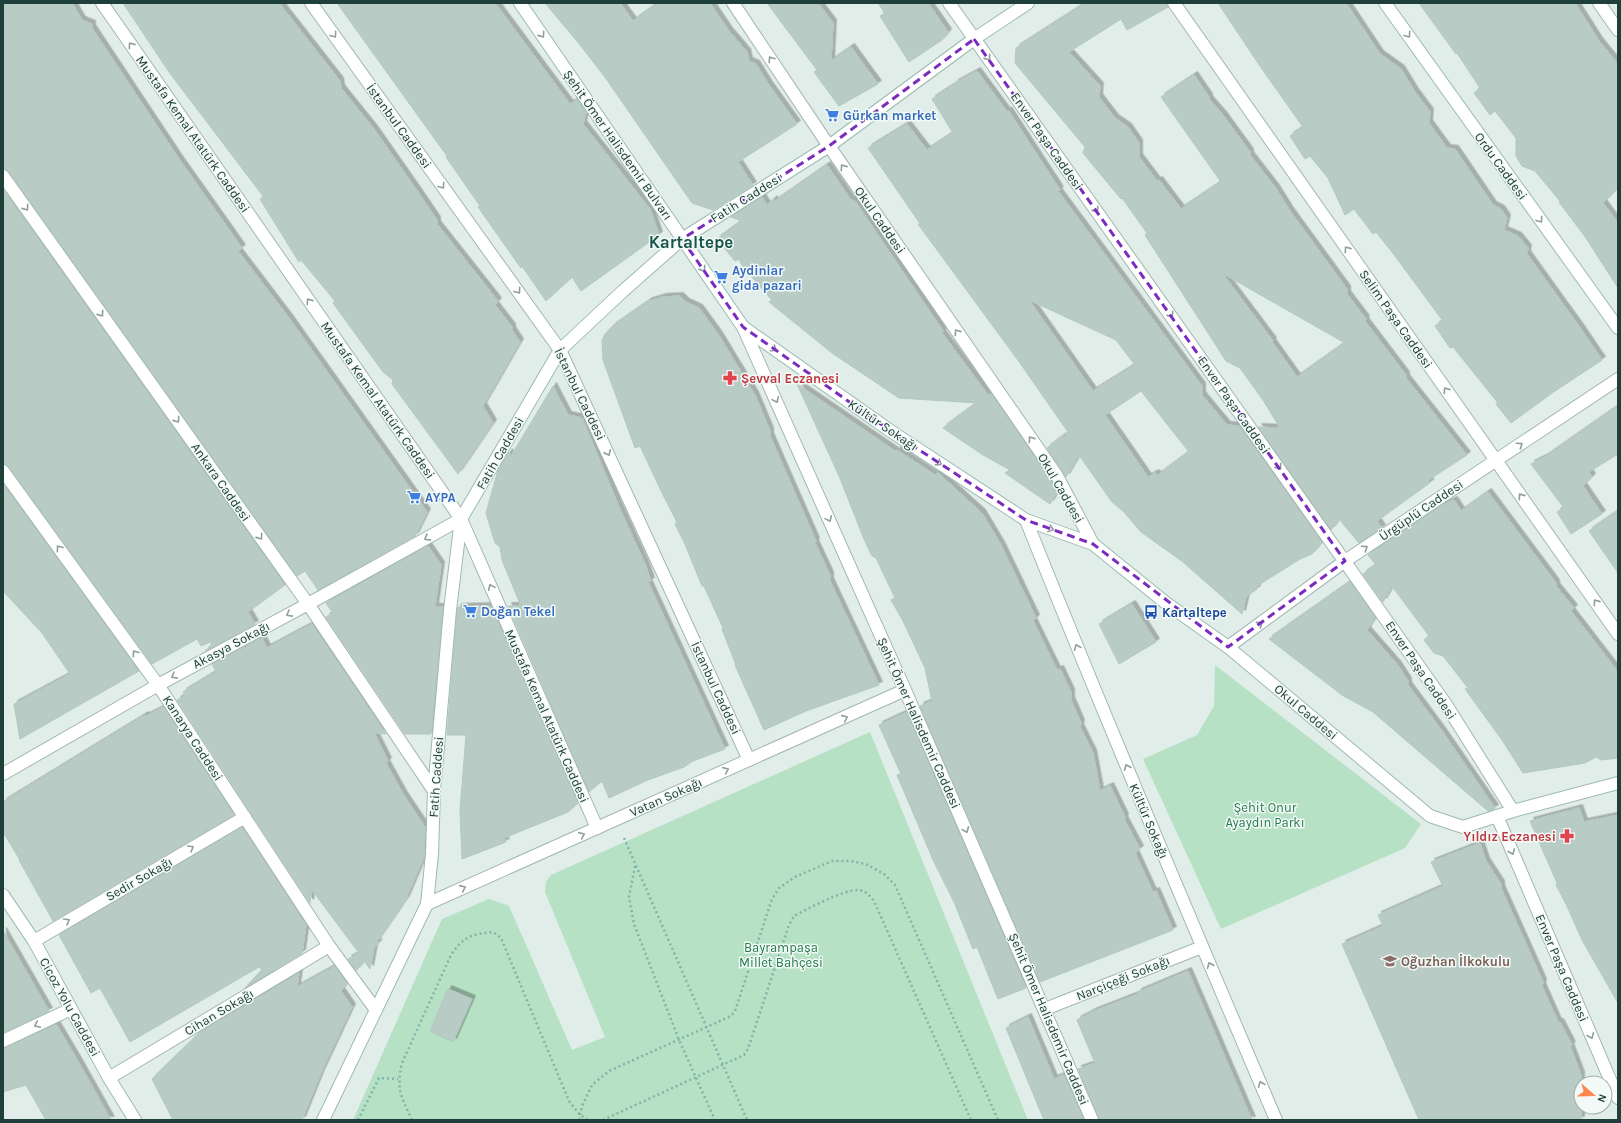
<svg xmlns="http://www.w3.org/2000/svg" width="1621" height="1123" font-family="Karla,sans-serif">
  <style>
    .green { fill: #b7e1c5 }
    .building { fill: #b8cbc5; stroke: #b2c8c0; fill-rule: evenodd; filter: url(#shadow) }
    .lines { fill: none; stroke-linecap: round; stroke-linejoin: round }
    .street-casing { stroke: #a3b6b1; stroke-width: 14 }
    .secondary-casing { stroke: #9dbab2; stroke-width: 14 }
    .path { stroke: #7db5a8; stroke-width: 2.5; stroke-dasharray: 2 3; stroke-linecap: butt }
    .street { stroke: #fff; stroke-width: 12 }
    .secondary { stroke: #fff; stroke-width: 12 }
    .oneway { stroke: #8fa09c }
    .marked { fill: none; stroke: #7b2cbf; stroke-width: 3; stroke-dasharray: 8 5; stroke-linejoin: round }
    .labels { text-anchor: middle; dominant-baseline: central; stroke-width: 3; stroke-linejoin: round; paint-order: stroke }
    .shop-label { font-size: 13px; font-weight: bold; fill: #366cbe; stroke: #f2f9f6; text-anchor: start }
    .street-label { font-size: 13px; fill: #1f403a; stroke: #f2f9f6 }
    .health-label { font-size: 13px; font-weight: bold; fill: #be3a42; stroke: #f2f9f6; text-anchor: start }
    .transit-label { font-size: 13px; font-weight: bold; fill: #164399; stroke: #f2f9f6; text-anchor: start }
    .park-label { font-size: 13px; fill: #247c4d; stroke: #f2f9f6 }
    .education-label { font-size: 13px; font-weight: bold; fill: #785e54; stroke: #f2f9f6; text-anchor: start }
    .district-label { font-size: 17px; font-weight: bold; fill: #18554b; stroke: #f2f9f6 }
  </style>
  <defs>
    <filter id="shadow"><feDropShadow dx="3.5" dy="-3.5" stdDeviation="0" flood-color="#0004"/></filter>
  </defs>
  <rect width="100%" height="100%" fill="#e1ede9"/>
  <g class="green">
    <polygon points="1215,665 1421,824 1405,848 1221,929 1143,759 1197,735 1214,706"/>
    <polygon points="870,732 1028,1120 353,1120 442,919 489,899 509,906 572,1050 605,1037 545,892 546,882 551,875"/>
  </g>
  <g class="building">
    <polygon points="3,3 72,3 82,20 92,24 92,28 179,159 242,248 238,251 289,318 427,512 415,536 318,590 305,571 297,576 9,172 3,169"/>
    <polygon points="123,3 279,3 340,81 341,88 374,129 418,192 437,220 437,224 498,301 495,305 512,327 512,330 520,342 483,406 493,423 458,474 392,384 393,380 383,372 333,303 335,301 301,260 299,262 260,199 263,196 169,72"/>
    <polygon points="337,3 495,3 570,104 577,100 586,112 583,124 650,209 659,235 581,291 572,277 546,301 522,266 521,268 478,207 480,206 446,157 447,156"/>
    <polygon points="545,3 620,3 633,21 658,3 710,3 729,31 747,52 749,61 756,64 769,85 797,124 738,162 753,185 713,210 692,203 607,80 581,46"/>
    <polygon points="767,3 818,3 833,23 831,61 851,47 878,84 839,106 814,72 817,70"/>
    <polygon points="878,3 928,3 948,32 942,40 909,62 880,16 885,13"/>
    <path d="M 1086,3 L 1167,3 L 1168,7 L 1127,30 L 1121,19 L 1069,52 L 1100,86 L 1099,97 L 1115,118 L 1128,127 L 1139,143 L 1139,157 L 1157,181 L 1159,180 L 1181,209 L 1221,182 L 1161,97 L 1194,75 L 1209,97 L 1209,99 L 1223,115 L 1250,152 L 1250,155 L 1275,187 L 1290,211 L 1347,289 L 1347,294 L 1366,319 L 1365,321 L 1406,375 L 1406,378 L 1467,455 L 1427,481 L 1431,482 L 1377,521 L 1382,528 L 1359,543 L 1339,519 L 1331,530 L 1258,427 L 1280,428 L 1263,400 L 1240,368 L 1226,361 L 1145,235 L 1147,233 L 1122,198 L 1121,199 L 1083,153 L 1085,147 L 1015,63 L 1016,48 ZM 1222,273 L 1345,343 L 1297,377 L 1272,342 L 1273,341 Z"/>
    <polygon points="1218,3 1346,3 1380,54 1401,69 1415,92 1430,112 1429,123 1447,148 1455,149 1493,205 1501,209 1507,218 1504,230 1518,236 1528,248 1527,254 1581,329 1602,360 1552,393 1511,423 1496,404 1498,403 1453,347 1450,348 1435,326 1443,321 1392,252 1376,232 1373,234 1354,209 1345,215 1328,178 1310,156 1305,159 1290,136 1303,127 1262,69"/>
    <polygon points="1419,3 1575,3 1599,41 1618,64 1618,188 1603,203 1618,223 1618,288 1586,238 1559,202 1560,201 1535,171 1522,166 1516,156 1516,138 1495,111 1490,115 1474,93 1480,88 1457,53 1456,54"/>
    <path d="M 977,71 L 1008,113 L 1008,110 L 1060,190 L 1058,191 L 1202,386 L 1202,395 L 1227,425 L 1239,426 L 1322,542 L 1312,554 L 1300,559 L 1257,586 L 1257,589 L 1246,597 L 1242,614 L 1183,562 L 1141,532 L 1124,512 L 1112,502 L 1079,455 L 1066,477 L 1047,448 L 1063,436 L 1068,438 L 1065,434 L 1068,432 L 1020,363 L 918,224 L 921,225 L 868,148 L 907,124 L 927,150 L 953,133 L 932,99 L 955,84 L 955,83 ZM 1029,300 L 1116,340 L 1135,365 L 1093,391 ZM 1141,391 L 1189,452 L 1158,475 L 1155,473 L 1148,477 L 1105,415 Z"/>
    <polygon points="827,165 851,200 855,201 943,331 942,333 988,395 990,393 1001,408 1051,480 1057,492 1050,504 1005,473 1010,470 983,455 943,428 977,403 899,398 832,353 769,302 772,300 743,267 739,259 735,261 717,239 742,221 731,217 762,197 767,205 774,199 774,202"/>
    <polygon points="3,189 285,585 248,612 255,624 205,651 212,645 210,642 201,646 197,639 152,664 9,467 3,464"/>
    <polygon points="680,296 686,302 699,308 718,334 755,395 770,431 770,436 816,541 815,543 830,575 830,581 879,685 806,711 764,730 735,665 736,665 722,629 723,628 704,586 702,586 684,542 675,524 677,522 663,495 640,446 635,448 603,360 602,341 605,334 613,326 649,301 663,297"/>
    <polygon points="797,384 898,453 897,450 935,475 938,473 982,513 1001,545 1036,618 1033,621 1057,670 1060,669 1071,692 1071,700 1081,723 1080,727 1093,753 1100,791 1110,786 1125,817 1124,819 1140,849 1135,853 1153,892 1156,891 1173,930 1040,982 920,706 932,701 925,668 902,619 891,600 895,598 876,558 872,556 864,539 839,476"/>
    <polygon points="553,386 568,415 582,418 619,507 645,564 651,581 648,582 725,749 693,761 684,767 648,780 609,798 602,781 589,792 508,606 521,606 502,560 500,547 495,543 486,513 498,470 509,452 511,456"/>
    <polygon points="1618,406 1618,454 1589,472 1592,477 1583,486 1602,514 1571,534 1557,512 1564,508 1531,464 1545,457"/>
    <polygon points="3,484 139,671 20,739 14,704 70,674 42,633 3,591"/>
    <polygon points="1488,492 1556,583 1556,586 1574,608 1571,611 1618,672 1618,758 1601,760 1596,757 1585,763 1523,773 1502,740 1465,689 1468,688 1443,656 1434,653 1424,640 1429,636 1392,586 1383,602 1363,574 1376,565 1368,555 1442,505 1454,500 1461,511"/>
    <polygon points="1618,511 1618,573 1589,531"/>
    <polygon points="428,546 441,565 435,607 443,607 431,734 405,734 326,617 333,613 326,603"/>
    <polygon points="1350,582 1375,617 1367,630 1397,664 1408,681 1408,685 1442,731 1495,808 1492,810 1488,811 1373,712 1342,695 1269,639"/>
    <polygon points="1132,604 1156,642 1119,664 1099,624"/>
    <polygon points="491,606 578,803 568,812 504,838 506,842 462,859 460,810 466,735 447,735 457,611 458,607"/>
    <polygon points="312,624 386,734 374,733 388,761 386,763 403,794 425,827 424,857 406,899 375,944 379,942 374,948 370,969 364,961 356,971 348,959 359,953 312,890 310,903 177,700 185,696 183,692 216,672 212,664 262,638 267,648"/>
    <polygon points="164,707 234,815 53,921 19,860 20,860 3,832 3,802 145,715 146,716"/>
    <polygon points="907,712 1026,988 998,999 977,947 973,949 954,902 934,862 897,775 901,774 879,725"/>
    <polygon points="1579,808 1584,822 1618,815 1618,1003 1582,940 1566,904 1556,885 1557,883 1530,821"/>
    <polygon points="242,827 306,925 302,953 244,989 262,970 259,967 130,1042 100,988 91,993 59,935"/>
    <polygon points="1480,843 1486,861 1501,884 1501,888 1543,982 1542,986 1558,1022 1560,1022 1572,1045 1570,1046 1581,1075 1581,1120 1419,1120 1342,944 1383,926 1378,915 1443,886 1431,862"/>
    <polygon points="3,931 49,1011 3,1033"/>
    <polygon points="335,966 347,983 341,991 352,1007 321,1073 302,1120 173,1120 152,1079 199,1033 299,973 297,987"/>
    <polygon points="1188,971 1252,1120 1099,1120 1078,1069 1095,1063 1077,1020 1094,1011 1138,994 1138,992"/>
    <polygon points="448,989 472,999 453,1042 430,1031"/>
    <polygon points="1028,1017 1054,1079 1064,1075 1084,1120 1044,1120 1006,1028"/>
    <polygon points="56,1024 79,1063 111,1120 46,1120 26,1085 3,1092 3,1048"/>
  </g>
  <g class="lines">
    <defs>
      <g id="street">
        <polyline points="102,3 461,519 597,828"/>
        <polyline points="311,3 560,350 749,760"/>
        <polyline points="733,3 829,146 1057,476 1093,544"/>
        <polyline points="949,3 1445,703 1513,811"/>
        <polyline points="1174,3 1618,634"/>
        <polyline points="1599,3 1618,30"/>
        <polyline points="3,176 308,604 434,791"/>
        <polyline points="743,327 905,690 1092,1120"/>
        <polyline points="3,471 158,685 329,946 376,1010"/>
        <path d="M 1026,520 C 1106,721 1191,921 1276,1120"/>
        <polyline points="1228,647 1345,561 1618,379"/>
        <polyline points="3,774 158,685 308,604 461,519"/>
        <polyline points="1497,816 1618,1098"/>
        <polyline points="427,904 905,690"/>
        <polyline points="34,941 245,817"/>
        <polyline points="1045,1009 1202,947"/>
        <polyline points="3,1041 71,1009"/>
        <polyline points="109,1078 329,946"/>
      </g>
      <g id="secondary">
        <polyline points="520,3 743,327 892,432 1026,520 1093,544 1166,603 1228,647 1430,816 1463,827 1513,811 1618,783"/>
        <polyline points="1385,3 1618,328"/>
        <polyline points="3,895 34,941 109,1078 135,1120"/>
        <polyline points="323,1120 427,904 432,854 434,791 450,610 461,519 560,350 623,291 682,239 829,146 974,39 1028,3"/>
      </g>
    </defs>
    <use href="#street" class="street-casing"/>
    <use href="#secondary" class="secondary-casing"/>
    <g class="path">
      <polyline points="624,838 747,1120"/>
      <polyline points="635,866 629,897 634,924 679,1040 715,1120"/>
      <polyline points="358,1120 379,1078 398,1079"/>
      <path d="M 412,1120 C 401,1096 396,1090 402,1063 L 451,955 C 463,937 471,934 493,932 L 501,938 L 569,1101 L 580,1115 L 588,1120"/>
      <polyline points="579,1120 582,1106 592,1085 609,1071 731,1016 735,1011 772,899 779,888 795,877 832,861 850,861 866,864 884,874 895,885 998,1120"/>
      <path d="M 603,1120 L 744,1055 L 748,1049 L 789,925 L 794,916 C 807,909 845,889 859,890 C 866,891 870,896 874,901 L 971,1120"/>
    </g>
    <use href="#street" class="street"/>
    <use href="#secondary" class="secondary"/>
  </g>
  <defs><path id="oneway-chevron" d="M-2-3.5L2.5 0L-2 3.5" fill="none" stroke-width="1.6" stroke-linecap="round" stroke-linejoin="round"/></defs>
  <g class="oneway">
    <use href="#oneway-chevron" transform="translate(334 35) rotate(54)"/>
    <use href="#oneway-chevron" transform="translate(542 35) rotate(55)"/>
    <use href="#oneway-chevron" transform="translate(1408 35) rotate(54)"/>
    <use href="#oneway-chevron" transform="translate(131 45) rotate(-125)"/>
    <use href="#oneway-chevron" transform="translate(988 58) rotate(55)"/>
    <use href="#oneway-chevron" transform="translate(771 59) rotate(-124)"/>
    <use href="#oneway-chevron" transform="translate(843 167) rotate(-125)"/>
    <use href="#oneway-chevron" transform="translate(442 186) rotate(54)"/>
    <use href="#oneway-chevron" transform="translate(26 208) rotate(55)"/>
    <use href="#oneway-chevron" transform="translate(1096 210) rotate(55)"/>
    <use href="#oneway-chevron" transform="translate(1540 220) rotate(54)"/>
    <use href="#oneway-chevron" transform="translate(1347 249) rotate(-125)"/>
    <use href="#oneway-chevron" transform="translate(703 269) rotate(55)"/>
    <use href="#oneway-chevron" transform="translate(518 291) rotate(54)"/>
    <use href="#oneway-chevron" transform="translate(309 301) rotate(-125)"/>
    <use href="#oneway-chevron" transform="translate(101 314) rotate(55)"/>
    <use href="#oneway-chevron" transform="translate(1171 315) rotate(55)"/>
    <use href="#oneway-chevron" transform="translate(957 332) rotate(-125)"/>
    <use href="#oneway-chevron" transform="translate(774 349) rotate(35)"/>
    <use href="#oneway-chevron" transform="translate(1446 390) rotate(-125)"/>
    <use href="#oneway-chevron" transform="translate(776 400) rotate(66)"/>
    <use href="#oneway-chevron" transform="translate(177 420) rotate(55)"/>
    <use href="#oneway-chevron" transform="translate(1031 439) rotate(-125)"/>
    <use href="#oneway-chevron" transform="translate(1520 445) rotate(-34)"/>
    <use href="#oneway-chevron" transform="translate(608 453) rotate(65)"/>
    <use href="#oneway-chevron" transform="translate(939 463) rotate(33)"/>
    <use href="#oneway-chevron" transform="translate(1279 467) rotate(55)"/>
    <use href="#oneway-chevron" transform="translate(1521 496) rotate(-125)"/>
    <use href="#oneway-chevron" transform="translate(829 519) rotate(66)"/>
    <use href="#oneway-chevron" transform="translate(1051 529) rotate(20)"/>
    <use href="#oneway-chevron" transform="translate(260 537) rotate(55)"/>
    <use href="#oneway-chevron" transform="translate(427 538) rotate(151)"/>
    <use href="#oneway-chevron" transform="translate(59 548) rotate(-126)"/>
    <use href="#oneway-chevron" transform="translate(1365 548) rotate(-34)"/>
    <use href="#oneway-chevron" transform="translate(491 587) rotate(-114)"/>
    <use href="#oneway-chevron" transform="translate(1596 602) rotate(-125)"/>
    <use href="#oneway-chevron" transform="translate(289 614) rotate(152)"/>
    <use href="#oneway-chevron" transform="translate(1260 624) rotate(-36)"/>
    <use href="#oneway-chevron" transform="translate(1077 647) rotate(-113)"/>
    <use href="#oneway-chevron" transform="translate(135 653) rotate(-126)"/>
    <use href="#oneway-chevron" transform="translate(174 676) rotate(152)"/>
    <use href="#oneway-chevron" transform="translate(845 718) rotate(-24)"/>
    <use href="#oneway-chevron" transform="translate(1127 767) rotate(-113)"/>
    <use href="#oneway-chevron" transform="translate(726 770) rotate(-24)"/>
    <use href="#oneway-chevron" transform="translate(966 830) rotate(66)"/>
    <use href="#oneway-chevron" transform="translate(582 835) rotate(-24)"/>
    <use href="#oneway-chevron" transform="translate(191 848) rotate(-30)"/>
    <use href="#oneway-chevron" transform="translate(1512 852) rotate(67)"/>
    <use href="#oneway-chevron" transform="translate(463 888) rotate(-24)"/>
    <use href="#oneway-chevron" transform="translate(67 921) rotate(-30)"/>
    <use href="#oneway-chevron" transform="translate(1210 965) rotate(-113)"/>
    <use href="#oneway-chevron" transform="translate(37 1025) rotate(155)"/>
    <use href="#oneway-chevron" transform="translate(1591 1036) rotate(67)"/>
    <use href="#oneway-chevron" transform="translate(1261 1084) rotate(-113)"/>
  </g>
  <path class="marked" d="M 974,39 L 1345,561 L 1228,647 L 1093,544 L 1026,520 L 892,432 L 743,327 L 682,239 L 829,146 Z"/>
  <defs>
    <symbol id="supermarket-bare" viewBox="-9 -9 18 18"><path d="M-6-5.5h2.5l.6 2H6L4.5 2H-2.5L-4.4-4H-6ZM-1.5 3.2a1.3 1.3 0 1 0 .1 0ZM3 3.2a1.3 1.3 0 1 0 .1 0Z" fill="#3f7fe0" stroke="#f2f9f6" stroke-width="2.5" paint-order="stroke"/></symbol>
    <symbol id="pharmacy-bare" viewBox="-9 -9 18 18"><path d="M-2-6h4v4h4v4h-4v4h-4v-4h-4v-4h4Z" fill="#e0444e" stroke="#f2f9f6" stroke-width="2.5" paint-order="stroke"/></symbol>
    <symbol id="bus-bare" viewBox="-9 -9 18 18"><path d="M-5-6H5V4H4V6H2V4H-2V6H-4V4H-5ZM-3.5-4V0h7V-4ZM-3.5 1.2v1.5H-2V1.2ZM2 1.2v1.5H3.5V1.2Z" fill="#1a4fb4" stroke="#f2f9f6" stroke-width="2.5" paint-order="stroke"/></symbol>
    <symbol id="school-bare" viewBox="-9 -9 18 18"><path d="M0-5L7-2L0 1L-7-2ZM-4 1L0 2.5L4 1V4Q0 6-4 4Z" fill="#8d6e63" stroke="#f2f9f6" stroke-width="2.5" paint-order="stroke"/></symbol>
  </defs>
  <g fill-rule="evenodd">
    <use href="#supermarket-bare" x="822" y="105" width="20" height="20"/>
    <use href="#supermarket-bare" x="711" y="267" width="20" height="20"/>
    <use href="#pharmacy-bare" x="720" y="368" width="20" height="20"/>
    <use href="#supermarket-bare" x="404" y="487" width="20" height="20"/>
    <use href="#supermarket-bare" x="460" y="601" width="20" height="20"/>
    <use href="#bus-bare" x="1141" y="602" width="20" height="20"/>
    <use href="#pharmacy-bare" x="1557" y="826" width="20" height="20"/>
    <use href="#school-bare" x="1380" y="951" width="20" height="20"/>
  </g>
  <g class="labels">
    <g class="shop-label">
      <text x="843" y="115">Gürkan market</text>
      <text x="732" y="270">Aydinlar<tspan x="732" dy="15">gida pazari</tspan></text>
      <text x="425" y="497">AYPA</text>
      <text x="481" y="611">Doğan Tekel</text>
    </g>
    <g class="street-label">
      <text transform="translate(399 126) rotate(54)">İstanbul Caddesi</text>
      <text transform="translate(193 134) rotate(55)">Mustafa Kemal Atatürk Caddesi</text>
      <text transform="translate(1047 141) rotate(55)">Enver Paşa Caddesi</text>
      <text transform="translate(618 145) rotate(55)">Şehit Ömer Halisdemir Bulvarı</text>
      <text transform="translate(1501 166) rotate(54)">Ordu Caddesi</text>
      <text transform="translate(746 198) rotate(-32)">Fatih Caddesi</text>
      <text transform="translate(880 220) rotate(55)">Okul Caddesi</text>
      <text transform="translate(1396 319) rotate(55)">Selim Paşa Caddesi</text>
      <text transform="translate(580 394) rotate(64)">İstanbul Caddesi</text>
      <text transform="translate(378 400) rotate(55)">Mustafa Kemal Atatürk Caddesi</text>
      <text transform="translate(1234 405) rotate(55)">Enver Paşa Caddesi</text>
      <text transform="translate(883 425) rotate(34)">Kültür Sokağı</text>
      <text transform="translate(500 453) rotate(-60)">Fatih Caddesi</text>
      <text transform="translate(221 482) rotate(55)">Ankara Caddesi</text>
      <text transform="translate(1061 488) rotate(60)">Okul Caddesi</text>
      <text transform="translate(1421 510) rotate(-34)">Ürgüplü Caddesi</text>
      <text transform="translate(231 645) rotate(-28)">Akasya Sokağı</text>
      <text transform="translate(1421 670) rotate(56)">Enver Paşa Caddesi</text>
      <text transform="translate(716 688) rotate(65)">İstanbul Caddesi</text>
      <text transform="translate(1306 712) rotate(40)">Okul Caddesi</text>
      <text transform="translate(547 716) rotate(66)">Mustafa Kemal Atatürk Caddesi</text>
      <text transform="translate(919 723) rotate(66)">Şehit Ömer Halisdemir Caddesi</text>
      <text transform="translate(193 738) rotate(57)">Kanarya Caddesi</text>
      <text transform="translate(436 777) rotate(-86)">Fatih Caddesi</text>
      <text transform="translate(666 797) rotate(-24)">Vatan Sokağı</text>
      <text transform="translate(1149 821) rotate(67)">Kültür Sokağı</text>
      <text transform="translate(139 879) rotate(-30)">Sedir Sokağı</text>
      <text transform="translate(1562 968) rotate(67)">Enver Paşa Caddesi</text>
      <text transform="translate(1123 978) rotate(-22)">Narçiçeği Sokağı</text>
      <text transform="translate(70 1007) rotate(61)">Cicoz Yolu Caddesi</text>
      <text transform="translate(219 1012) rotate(-31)">Cihan Sokağı</text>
      <text transform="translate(1049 1019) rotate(67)">Şehit Ömer Halisdemir Caddesi</text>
    </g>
    <g class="health-label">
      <text x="741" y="378">Şevval Eczanesi</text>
      <text x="1556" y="836" text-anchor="end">Yıldız Eczanesi</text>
    </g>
    <g class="transit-label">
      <text x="1162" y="612">Kartaltepe</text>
    </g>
    <g class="park-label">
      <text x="1265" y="807">Şehit Onur<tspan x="1265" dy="15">Ayaydın Parkı</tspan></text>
      <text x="781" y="947">Bayrampaşa<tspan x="781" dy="15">Millet Bahçesi</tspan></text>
    </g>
    <g class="education-label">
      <text x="1401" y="961">Oğuzhan İlkokulu</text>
    </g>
    <g class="district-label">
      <text x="691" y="242">Kartaltepe</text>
    </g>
  </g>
  <rect width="1621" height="1123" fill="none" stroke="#1f403a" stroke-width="8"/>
  <g transform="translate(1593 1095) rotate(110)"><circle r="19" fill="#f2f9f6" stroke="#9eafab"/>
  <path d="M0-3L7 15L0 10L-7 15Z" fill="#ff864d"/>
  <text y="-6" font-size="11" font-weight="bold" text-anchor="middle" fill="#1f403a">N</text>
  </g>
</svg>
